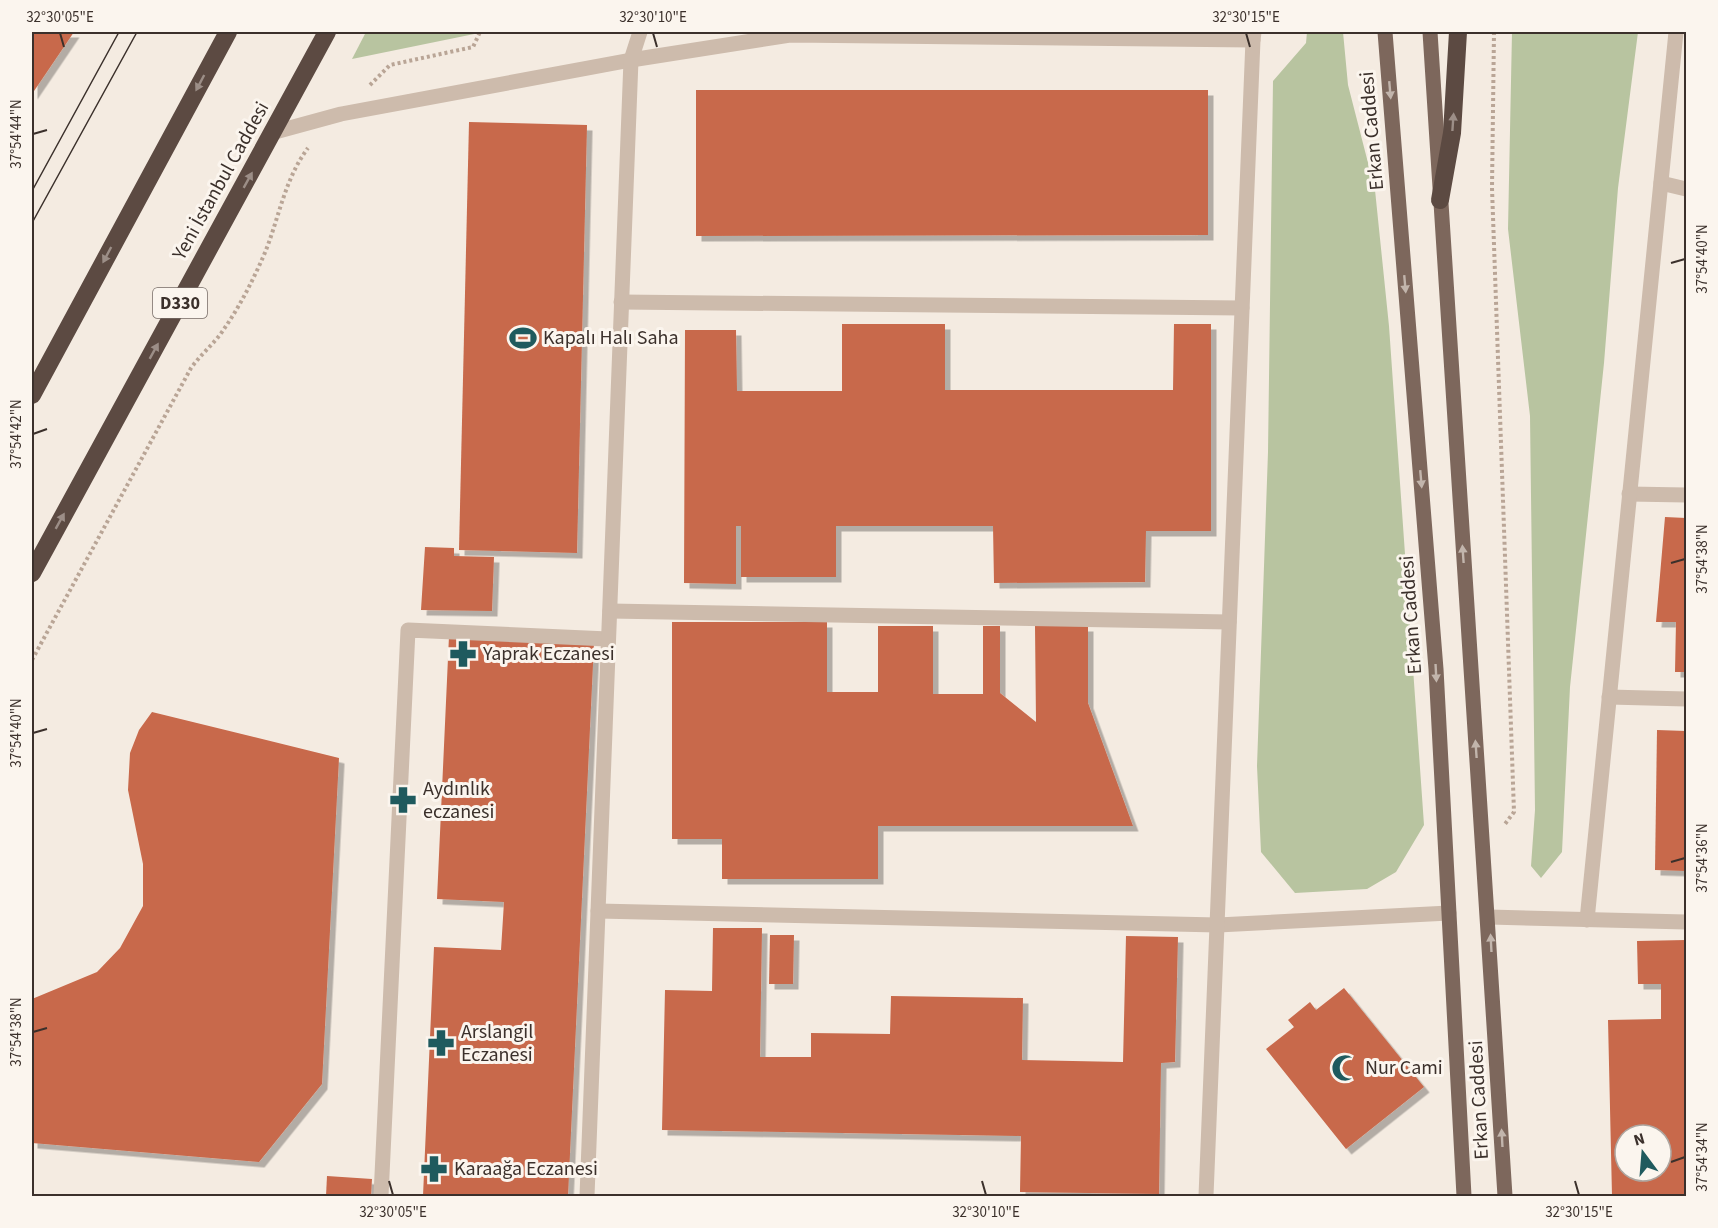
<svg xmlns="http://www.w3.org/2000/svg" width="1718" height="1228" font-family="'Source Sans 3',sans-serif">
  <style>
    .green { fill: #b8c4a0 }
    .building { fill: #c8694b; fill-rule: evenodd; filter: url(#shadow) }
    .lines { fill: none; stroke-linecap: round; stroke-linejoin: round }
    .path { stroke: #b9a596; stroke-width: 4; stroke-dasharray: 3 3; stroke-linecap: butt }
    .minor { stroke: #cdbbac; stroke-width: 15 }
    .major { stroke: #7d675c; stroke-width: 15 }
    .highway { stroke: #5c4a42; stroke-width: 18 }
    .tram { stroke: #3b302b; stroke-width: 1.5 }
    .oneway { fill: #9c8e87 }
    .oneway2 { fill: #c2b5ac }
    .ticks { fill: none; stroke: #3b302b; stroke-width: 2 }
    .labels { text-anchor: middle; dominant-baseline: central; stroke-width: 6; stroke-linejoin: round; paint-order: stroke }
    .shield { fill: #fbf5ee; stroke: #756b66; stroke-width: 1.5 }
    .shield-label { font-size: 18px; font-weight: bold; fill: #3b302b }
    .street-label { font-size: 20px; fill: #3b302b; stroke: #fbf5ee }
    .poi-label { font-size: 20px; fill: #3b302b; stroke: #fbf5ee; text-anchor: start }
    .neatline { fill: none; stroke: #3b302b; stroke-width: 2 }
    .ticks-label { font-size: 15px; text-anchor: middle; fill: #3b302b }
  </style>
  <defs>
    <filter id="shadow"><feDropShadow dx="5.5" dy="5.5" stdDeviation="0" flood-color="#0004"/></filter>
  </defs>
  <rect width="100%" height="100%" fill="#f4ebe1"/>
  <g class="green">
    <polygon points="366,32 484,32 352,59"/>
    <polygon points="1307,32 1343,32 1348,85 1375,190 1389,326 1424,825 1396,872 1367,889 1295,893 1261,852 1257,766 1268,452 1273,81 1306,43"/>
    <polygon points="1512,32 1638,32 1618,188 1604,363 1570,687 1562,852 1541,878 1531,866 1535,810 1530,416 1508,229"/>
  </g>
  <g class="building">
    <polygon points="32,32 74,32 32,94"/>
    <polygon points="696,90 1208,90 1208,235 696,236"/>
    <polygon points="469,122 587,125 577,553 459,550"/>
    <polygon points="842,324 945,324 945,390 1173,390 1174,324 1211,324 1211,531 1146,531 1145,582 994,583 993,526 836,526 836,577 741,577 741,526 736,526 736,584 684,583 685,330 736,330 737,391 842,391"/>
    <polygon points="1665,517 1686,518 1686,672 1675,672 1676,622 1656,622"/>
    <polygon points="425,547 454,548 454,556 494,557 492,611 421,610"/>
    <polygon points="672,622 827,622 827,692 878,692 878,626 933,626 933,694 983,694 983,626 1000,626 1000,693 1036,722 1035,626 1088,626 1088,703 1133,826 878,826 878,879 722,879 722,839 672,839"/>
    <polygon points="449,636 594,643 568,1196 423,1196 434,947 501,950 504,902 437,899"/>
    <polygon points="152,712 339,758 322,1084 259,1162 32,1143 32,999 97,972 120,948 143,906 143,864 128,790 130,753 139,730"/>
    <polygon points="1657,730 1686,731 1686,871 1655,870"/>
    <polygon points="713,928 762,928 760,1057 811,1057 811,1033 890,1034 891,996 1023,998 1022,1060 1123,1062 1126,936 1178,937 1175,1062 1161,1063 1159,1194 1020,1192 1021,1136 662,1130 665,990 712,991"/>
    <polygon points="770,935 794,935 793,984 769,984"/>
    <path d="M 1686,940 L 1686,1196 L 1612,1196 L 1608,1020 L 1661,1019 L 1661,984 L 1638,984 L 1637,941 ZM 1625,1135 L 1661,1135 L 1661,1171 L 1625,1171 Z"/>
    <polygon points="1344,988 1424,1087 1346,1149 1266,1049 1294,1027 1288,1020 1310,1002 1316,1010"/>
    <polygon points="327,1176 372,1179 371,1196 326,1196"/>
  </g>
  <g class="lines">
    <g class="path">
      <polyline points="1494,32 1492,188 1514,812 1505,824"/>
      <polyline points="370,85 390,65 473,47 480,32"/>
      <path d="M 32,660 L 191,368 C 201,354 215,343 224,329 C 240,306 253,280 264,255 C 279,219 284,180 308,148"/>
    </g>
    <g class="minor">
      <polyline points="275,132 341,114 631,60 790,35 1253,40 1254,32"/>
      <polyline points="1661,183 1686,189"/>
      <polyline points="621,302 1242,308"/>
      <polyline points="1629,494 1686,495"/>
      <polyline points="610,611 1229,622"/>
      <polyline points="1609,697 1686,699"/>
      <polyline points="598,911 1218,925 1449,913"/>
      <polyline points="1489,917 1686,922"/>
      <polyline points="1587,920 1676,32"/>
      <polyline points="381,1196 408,630 608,639"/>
      <polyline points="587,1196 631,60 640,32"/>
      <polyline points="1206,1196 1253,40"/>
    </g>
    <g class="major">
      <polyline points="1385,32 1436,669 1464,1196"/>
      <polyline points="1430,32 1505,1196"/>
    </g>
    <g class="highway">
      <polyline points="1440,200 1452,133 1458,32"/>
      <polyline points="32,395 228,32"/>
      <polyline points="32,573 327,32"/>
    </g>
    <g class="tram">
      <polyline points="32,191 119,32"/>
      <polyline points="32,223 137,32"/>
    </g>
  </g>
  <defs><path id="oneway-solid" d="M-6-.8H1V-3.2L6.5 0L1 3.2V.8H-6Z" transform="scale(1.5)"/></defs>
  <g class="oneway">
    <use href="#oneway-solid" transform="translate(200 83) rotate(118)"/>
    <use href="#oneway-solid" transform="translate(1453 122) rotate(-86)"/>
    <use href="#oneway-solid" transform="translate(248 180) rotate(-61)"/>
    <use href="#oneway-solid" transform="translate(107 255) rotate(118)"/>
    <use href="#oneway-solid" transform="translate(154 351) rotate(-61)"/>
    <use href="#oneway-solid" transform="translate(60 521) rotate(-61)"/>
  </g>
  <g class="oneway2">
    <use href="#oneway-solid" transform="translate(1390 90) rotate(85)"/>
    <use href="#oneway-solid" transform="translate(1405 284) rotate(85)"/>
    <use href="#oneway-solid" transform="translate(1421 479) rotate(85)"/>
    <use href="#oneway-solid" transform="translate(1463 554) rotate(-94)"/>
    <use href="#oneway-solid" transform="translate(1436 673) rotate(87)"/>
    <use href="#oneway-solid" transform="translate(1476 749) rotate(-94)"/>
    <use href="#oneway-solid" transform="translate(1491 943) rotate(-93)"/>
    <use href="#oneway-solid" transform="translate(1502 1138) rotate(-93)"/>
  </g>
  <path class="ticks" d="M 60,33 L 64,47M 653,33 L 657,47M 1246,33 L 1250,47M 33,134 L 47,130M 1671,263 L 1685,259M 33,434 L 47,429M 1671,563 L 1685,559M 33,733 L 47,729M 1671,862 L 1685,858M 33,1032 L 47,1028M 1671,1162 L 1685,1157M 389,1181 L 393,1195M 982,1181 L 986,1195M 1575,1181 L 1579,1195"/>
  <defs>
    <symbol id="stadium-bare" viewBox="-9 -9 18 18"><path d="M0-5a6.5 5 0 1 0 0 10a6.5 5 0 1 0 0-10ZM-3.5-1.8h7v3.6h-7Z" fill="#1f5a5e" stroke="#fbf5ee" stroke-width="2.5" paint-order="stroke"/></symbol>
    <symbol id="pharmacy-bare" viewBox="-9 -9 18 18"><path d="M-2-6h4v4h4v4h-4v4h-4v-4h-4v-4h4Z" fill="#1f5a5e" stroke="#fbf5ee" stroke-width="2.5" paint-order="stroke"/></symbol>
    <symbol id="mosque-bare" viewBox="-9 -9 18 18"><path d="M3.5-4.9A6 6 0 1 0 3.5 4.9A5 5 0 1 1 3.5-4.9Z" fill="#1f5a5e" stroke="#fbf5ee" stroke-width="2.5" paint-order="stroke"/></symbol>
  </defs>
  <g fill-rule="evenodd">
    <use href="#stadium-bare" x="504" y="319" width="38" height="38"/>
    <use href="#pharmacy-bare" x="444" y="635" width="38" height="38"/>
    <use href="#pharmacy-bare" x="384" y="781" width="38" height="38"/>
    <use href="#pharmacy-bare" x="422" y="1024" width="38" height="38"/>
    <use href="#mosque-bare" x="1326" y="1049" width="38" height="38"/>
    <use href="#pharmacy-bare" x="415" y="1150" width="38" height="38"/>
  </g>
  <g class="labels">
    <rect class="shield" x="153" y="288" width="54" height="30" rx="4.5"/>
    <g class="shield-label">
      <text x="180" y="303">D330</text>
    </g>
    <g class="street-label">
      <text transform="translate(1372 131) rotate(-95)">Erkan Caddesi</text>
      <text transform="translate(221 181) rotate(-61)">Yeni İstanbul Caddesi</text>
      <text transform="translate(1411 615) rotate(-94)">Erkan Caddesi</text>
      <text transform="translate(1479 1100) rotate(-93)">Erkan Caddesi</text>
    </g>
    <g class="poi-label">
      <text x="543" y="338">Kapalı Halı Saha</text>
      <text x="483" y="654">Yaprak Eczanesi</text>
      <text x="423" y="789">Aydınlık<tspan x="423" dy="23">eczanesi</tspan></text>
      <text x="461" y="1032">Arslangil<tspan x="461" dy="23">Eczanesi</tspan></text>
      <text x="1365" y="1068">Nur Cami</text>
      <text x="454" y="1169">Karaağa Eczanesi</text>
    </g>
  </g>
  <rect width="1718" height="1228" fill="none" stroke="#fbf5ee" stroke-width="66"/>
  <g transform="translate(1643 1153) rotate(344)"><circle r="28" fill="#fbf5ee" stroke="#aea6a0" stroke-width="1.5"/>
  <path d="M0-4.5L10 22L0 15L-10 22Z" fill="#1f5a5e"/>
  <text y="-9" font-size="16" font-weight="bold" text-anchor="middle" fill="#3b302b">N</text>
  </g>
  <rect x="33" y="33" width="1652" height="1162" class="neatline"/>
  <g class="ticks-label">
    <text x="60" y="22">32°30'05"E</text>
    <text x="653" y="22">32°30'10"E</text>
    <text x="1246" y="22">32°30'15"E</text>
    <text transform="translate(16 134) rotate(-90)" y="5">37°54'44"N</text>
    <text transform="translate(1702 259) rotate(-90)" y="5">37°54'40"N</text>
    <text transform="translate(16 434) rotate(-90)" y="5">37°54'42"N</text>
    <text transform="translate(1702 559) rotate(-90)" y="5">37°54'38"N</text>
    <text transform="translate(16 733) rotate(-90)" y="5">37°54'40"N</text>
    <text transform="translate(1702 858) rotate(-90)" y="5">37°54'36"N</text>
    <text transform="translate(16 1032) rotate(-90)" y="5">37°54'38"N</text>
    <text transform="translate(1702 1157) rotate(-90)" y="5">37°54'34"N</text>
    <text x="393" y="1217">32°30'05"E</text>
    <text x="986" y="1217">32°30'10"E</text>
    <text x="1579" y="1217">32°30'15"E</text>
  </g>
</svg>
